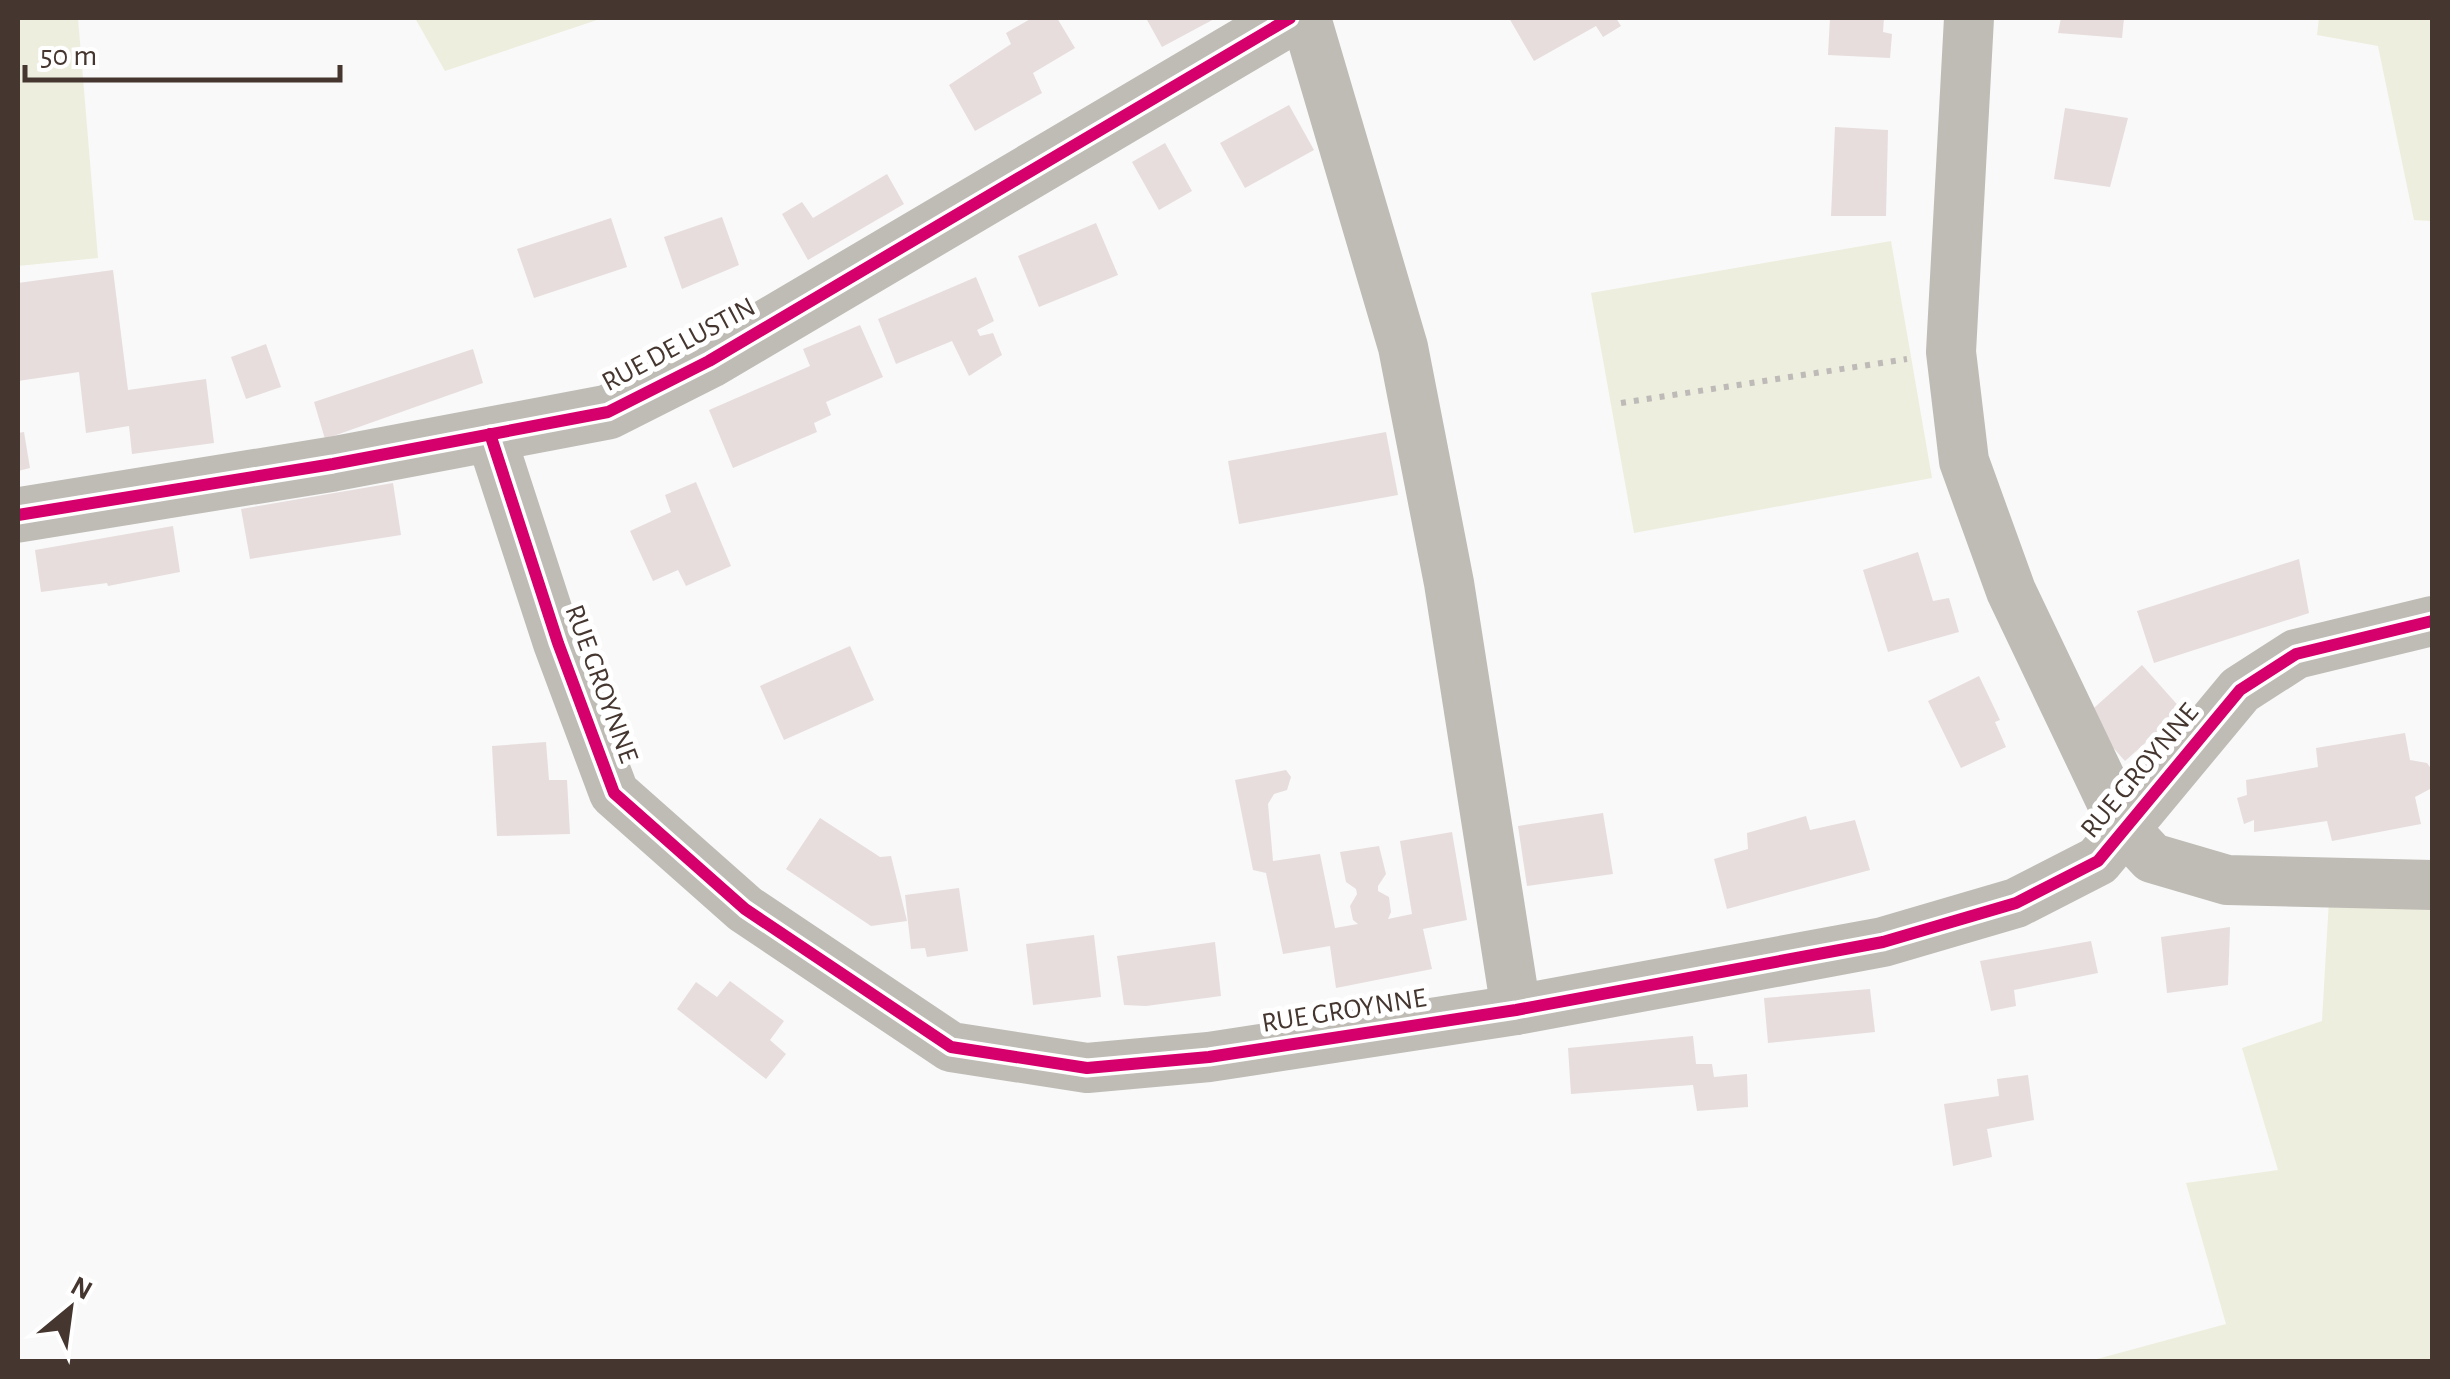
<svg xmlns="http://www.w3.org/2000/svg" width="2450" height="1379" font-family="'Alegreya Sans',sans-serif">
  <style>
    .green { fill: #eeeede }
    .building { fill: #e7dddd }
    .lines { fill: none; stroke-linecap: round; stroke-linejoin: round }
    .path { stroke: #bdbab8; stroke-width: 6; stroke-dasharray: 5 8; stroke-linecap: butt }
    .minor { stroke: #bfbcb6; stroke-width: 50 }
    .tertiary { stroke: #bfbcb6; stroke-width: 55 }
    .cycleway-casing { stroke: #fff; stroke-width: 19 }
    .cycleway { stroke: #d6006c; stroke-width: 12 }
    .labels { text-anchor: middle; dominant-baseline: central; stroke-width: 10; stroke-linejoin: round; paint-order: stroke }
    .street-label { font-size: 28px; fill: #45362f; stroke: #fff }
  </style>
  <rect width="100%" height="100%" fill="#f9f9f9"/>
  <g class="green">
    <polygon points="18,18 78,18 98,258 18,266"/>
    <polygon points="415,18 603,18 445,71"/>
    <polygon points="2319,18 2432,18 2432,221 2414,220 2378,46 2317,35"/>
    <polygon points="1891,241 1932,478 1634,533 1591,293"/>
    <polygon points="2330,882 2432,885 2432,1361 2086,1362 2226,1324 2186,1183 2278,1170 2242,1048 2322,1021"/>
  </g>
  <g class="building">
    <polygon points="1032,18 1057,18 1075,48 1033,73 1042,93 975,131 949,85 1011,44 1006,33"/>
    <polygon points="1146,18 1216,18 1162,47"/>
    <polygon points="1509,18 1616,18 1621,26 1603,37 1596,26 1534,61"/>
    <polygon points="1830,18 1884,18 1883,32 1892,34 1890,58 1828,55"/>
    <polygon points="2061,18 2124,18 2122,38 2058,33"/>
    <polygon points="1289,105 1314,150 1245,188 1220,143"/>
    <polygon points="2065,108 2128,118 2110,187 2054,179"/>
    <polygon points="1835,127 1888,130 1886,216 1831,216"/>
    <polygon points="1165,143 1192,191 1159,210 1132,162"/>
    <polygon points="887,174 904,204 808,260 782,214 802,202 813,218"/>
    <polygon points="722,217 739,265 682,289 664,237"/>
    <polygon points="611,218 627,267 534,298 517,249"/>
    <polygon points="1096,223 1118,275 1039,307 1018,256"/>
    <polygon points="113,270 128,390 206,379 214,443 132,454 129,426 86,433 79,372 18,381 18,283"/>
    <polygon points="976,277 994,321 977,330 980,336 993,333 1002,355 969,376 952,341 896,364 878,319"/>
    <polygon points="860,325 883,377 826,402 831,415 814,423 817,432 733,468 709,410 810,366 803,349"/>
    <polygon points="266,344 281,387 246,399 231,357"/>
    <polygon points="473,349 483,383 325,439 314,402"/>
    <polygon points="24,432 30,468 18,471 18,433"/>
    <polygon points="1386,432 1398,495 1239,524 1228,461"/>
    <polygon points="696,482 731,566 686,586 678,570 653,581 630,531 671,512 665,495"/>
    <polygon points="393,483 401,535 250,559 241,509"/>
    <polygon points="173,526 180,572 108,586 107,583 41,592 35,550"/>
    <polygon points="1918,552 1933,601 1949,598 1959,632 1888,652 1863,570"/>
    <polygon points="2299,559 2309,613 2154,663 2137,611"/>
    <polygon points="850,646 874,700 784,740 760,686"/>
    <polygon points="2142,665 2182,710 2125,761 2085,716"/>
    <polygon points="1979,676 2000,720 1995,722 2006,747 1961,768 1928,701"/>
    <polygon points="2405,733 2410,760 2427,763 2432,770 2430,789 2415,797 2421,824 2332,841 2327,821 2254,832 2254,820 2244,824 2237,798 2247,795 2246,780 2318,767 2316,748"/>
    <polygon points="546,742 549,780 567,780 570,834 497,836 492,746"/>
    <polygon points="1286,770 1291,777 1287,790 1274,794 1268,804 1273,861 1320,854 1335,928 1358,924 1353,920 1350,906 1357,894 1356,889 1346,882 1340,852 1379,846 1386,874 1378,886 1378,891 1389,897 1391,912 1388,919 1412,914 1400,841 1452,832 1467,920 1423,929 1432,969 1336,988 1330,946 1283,954 1266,873 1253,870 1235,780"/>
    <polygon points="1603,813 1613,874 1527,886 1518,826"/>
    <polygon points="1806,816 1810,830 1855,820 1870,870 1727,909 1714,859 1748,849 1747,833"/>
    <polygon points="820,818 880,857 891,856 907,921 871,926 786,869"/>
    <polygon points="959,888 968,951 927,957 925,948 911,949 905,895"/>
    <polygon points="2230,927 2228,985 2167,993 2161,937"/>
    <polygon points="1094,935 1101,997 1033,1005 1026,944"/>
    <polygon points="2091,941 2098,973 2014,990 2016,1006 1991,1011 1980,961"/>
    <polygon points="1215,942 1221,996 1146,1006 1124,1005 1117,956"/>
    <polygon points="730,981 784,1021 770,1040 786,1054 766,1079 677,1009 696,982 717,997"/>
    <polygon points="1870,989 1875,1032 1768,1043 1764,998"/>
    <polygon points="1693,1036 1696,1064 1712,1064 1714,1077 1747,1074 1748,1107 1697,1111 1693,1085 1571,1094 1568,1048"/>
    <polygon points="2028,1075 2034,1120 1987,1129 1992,1157 1953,1166 1944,1104 1999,1096 1997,1079"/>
  </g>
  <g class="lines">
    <polyline class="path" points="1621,403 1907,359"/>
    <g class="minor">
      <polyline points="1306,18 1403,347 1449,583 1516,1010"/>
      <polyline points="1969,18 1951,352 1964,461 2011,591 2124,828 2152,858 2227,880 2432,885"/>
      <polyline points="490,434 558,643 614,793 745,909 951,1047 1087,1068 1209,1057 1516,1010 1883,942 2016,903 2098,861 2240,690 2296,654 2432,621"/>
    </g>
    <polyline class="tertiary" points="18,515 333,464 608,412 709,361 1290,18"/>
    <defs>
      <g id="cycleway">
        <polyline points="490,434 558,643 614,793 745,909 951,1047 1087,1068 1209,1057 1516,1010 1883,942 2016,903 2098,861 2240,690 2296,654 2432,621"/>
        <polyline points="18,515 333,464 608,412 709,361 1290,18"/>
      </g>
    </defs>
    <use href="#cycleway" class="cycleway-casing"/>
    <use href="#cycleway" class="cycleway"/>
  </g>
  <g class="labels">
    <g class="street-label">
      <text transform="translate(679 345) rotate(-28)">RUE DE LUSTIN</text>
      <text transform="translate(601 684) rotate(70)">RUE GROYNNE</text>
      <text transform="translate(2140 771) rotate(-50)">RUE GROYNNE</text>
      <text transform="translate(1344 1011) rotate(-9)">RUE GROYNNE</text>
    </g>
  </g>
  <rect width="2450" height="1379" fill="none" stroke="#45362f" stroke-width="40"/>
  <g transform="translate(70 1309) rotate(29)" stroke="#ffffff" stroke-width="8" paint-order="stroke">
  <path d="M0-8L18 38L0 25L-18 38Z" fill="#45362f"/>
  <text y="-15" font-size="28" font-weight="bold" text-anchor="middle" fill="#45362f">N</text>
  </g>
  <path d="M25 65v15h315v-15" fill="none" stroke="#45362f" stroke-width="5"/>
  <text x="40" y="65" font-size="30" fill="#45362f" stroke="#ffffff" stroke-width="8" paint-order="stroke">50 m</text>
</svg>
